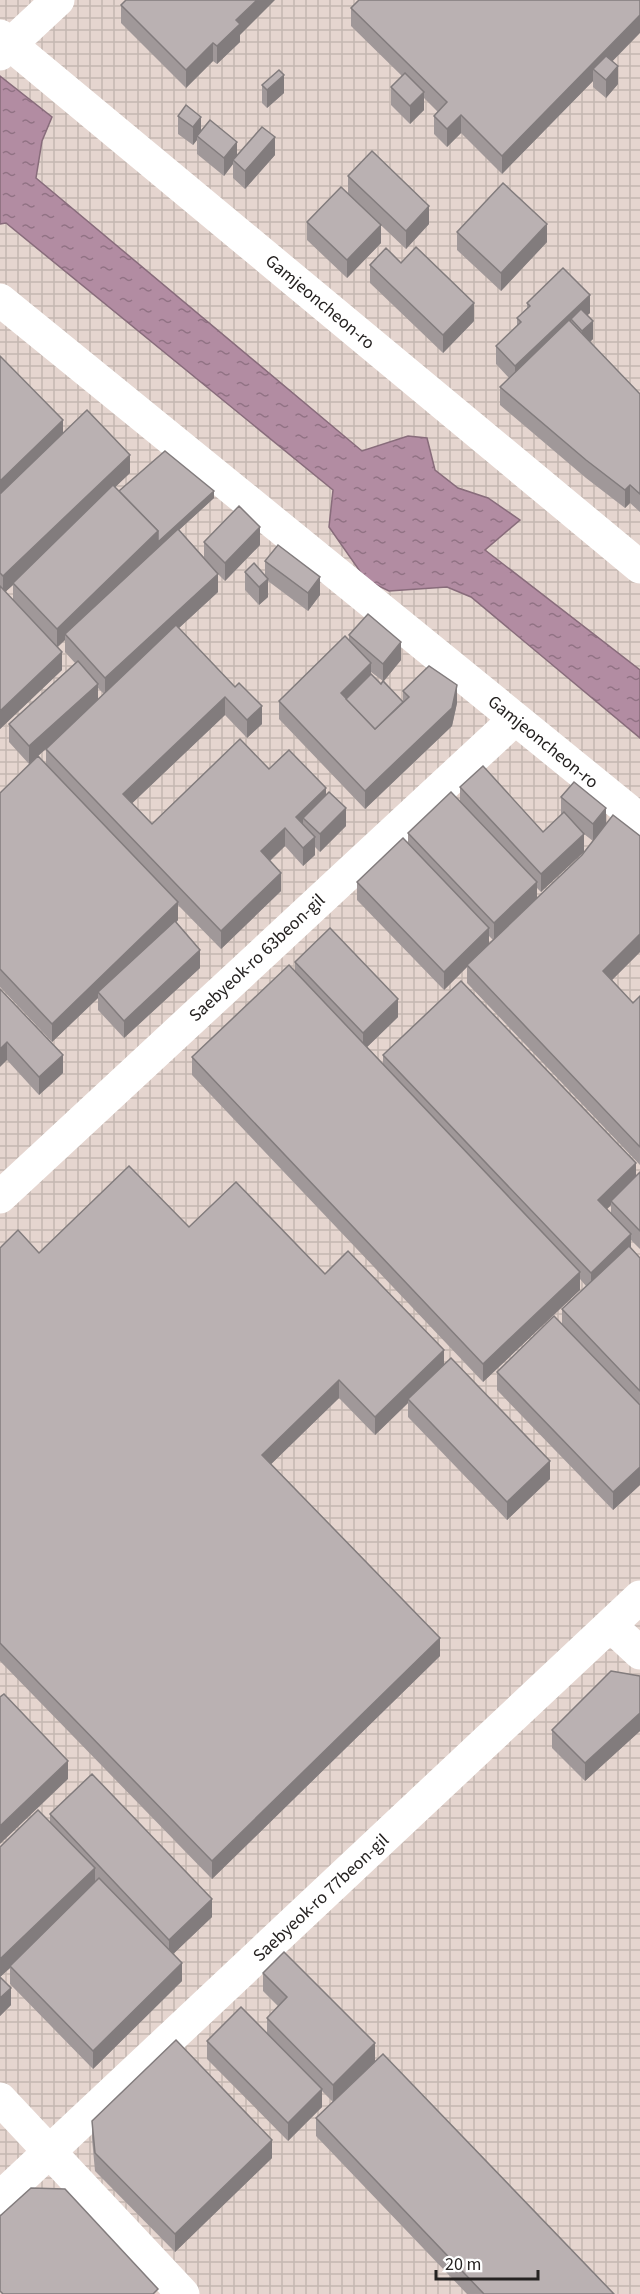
<svg xmlns="http://www.w3.org/2000/svg" width="640" height="2294" font-family="'Source Sans 3',sans-serif">
  <style>
    .industrial { fill: url(#industrial-grid) }
    .water { fill: url(#water-ripples); stroke: #886c7b; stroke-width: 1.5 }
    .lines { fill: none; stroke-linecap: round; stroke-linejoin: round }
    .street { stroke: #fff; stroke-width: 33 }
    .secondary { stroke: #fff; stroke-width: 33 }
    .wall { fill: #a09899; fill-rule: evenodd }
    .shaded-wall { fill: #827c7d }
    .building { fill: #bab1b2; stroke: #827c7d; stroke-width: 1.5 }
    .labels { text-anchor: middle; dominant-baseline: central; stroke-width: 4.5; stroke-linejoin: round; paint-order: stroke }
    .street-label { font-size: 18px; fill: #252221; stroke: #fff }
  </style>
  <defs>
    <pattern id="industrial-grid" width="8" height="8" patternUnits="userSpaceOnUse" patternTransform="scale(1.5)"><rect width="8" height="8" fill="#e5d5cf"/><path d="M0 4h8M4 0v8" fill="none" stroke="#c4b7b1"/></pattern>
    <pattern id="water-ripples" width="26" height="14" patternUnits="userSpaceOnUse" patternTransform="scale(1.5)"><rect width="26" height="14" fill="#b28ca2"/><path d="M2 4q2-2 4 0t4 0M15 11q2-2 4 0t4 0" fill="none" stroke="#917284"/></pattern>
  </defs>
  <rect width="100%" height="100%" fill="#ebe2e0"/>
  <rect class="industrial" x="0" y="0" width="640" height="2294"/>
  <polygon class="water" points="0,76 52,117 42,141 36,178 362,451 408,436 427,438 435,470 458,488 488,498 520,520 485,550 640,670 640,738 471,597 447,587 389,591 366,580 329,527 333,490 6,223 0,224"/>
  <g class="lines">
    <g class="street">
      <polyline points="0,54 58,0"/>
      <polyline points="0,1197 515,719"/>
      <polyline points="611,1626 640,1653"/>
      <polyline points="0,2099 183,2294"/>
      <polyline points="0,2198 640,1597"/>
    </g>
    <g class="secondary">
      <polyline points="0,36 640,567"/>
      <polyline points="0,300 640,820"/>
    </g>
  </g>
  <g class="wall">
    <polygon points="121,5 240,35 240,42 217,64 213,61 186,88 121,23"/>
    <polygon points="351,8 612,61 618,84 606,98 593,87 593,81 502,174 461,133 447,147 434,134 434,116 438,112 424,98 424,110 410,124 391,105 391,87 402,76 351,26"/>
    <polygon points="262,85 284,93 267,108 262,103"/>
    <polygon points="178,116 201,131 237,157 275,155 245,189 233,178 233,164 224,176 197,154 197,140 193,145 178,134"/>
    <polygon points="348,176 429,224 406,249 366,211 381,243 347,278 307,240 307,222 348,194"/>
    <polygon points="457,232 547,242 501,291 457,250"/>
    <polygon points="401,263 474,321 443,353 370,283 370,265"/>
    <polygon points="527,303 590,313 587,315 593,339 590,342 640,394 640,512 630,503 625,508 586,478 500,405 500,387 509,378 496,364 496,346 517,326 517,318 527,308"/>
    <path d="M 0,356 L 63,434 L 130,473 L 115,487 L 119,491 L 214,498 L 179,530 L 204,557 L 204,542 L 260,545 L 225,581 L 218,574 L 218,592 L 179,628 L 262,724 L 247,738 L 225,715 L 132,803 L 152,824 L 269,769 L 326,795 L 346,826 L 320,852 L 315,847 L 315,855 L 303,866 L 285,846 L 270,861 L 281,891 L 221,949 L 178,905 L 178,920 L 176,923 L 200,968 L 124,1038 L 98,1010 L 98,998 L 52,1042 L 0,987 L 0,793 L 46,765 L 46,749 L 29,764 L 9,742 L 9,724 L 75,663 L 65,652 L 65,640 L 58,647 L 62,670 L 0,729 ZM 13,585 L 13,600 L 5,592 ZM 98,688 L 104,694 L 98,699 Z"/>
    <polygon points="265,561 320,595 308,611 268,581 268,597 259,605 245,590 245,572 265,576"/>
    <path d="M 349,635 L 401,660 L 384,681 L 403,702 L 403,691 L 457,703 L 452,726 L 365,809 L 279,719 L 279,701 L 349,641 ZM 371,672 L 383,681 L 381,684 L 371,674 Z"/>
    <path d="M 460,787 L 543,832 L 561,815 L 561,797 L 606,825 L 640,836 L 640,952 L 612,980 L 633,1003 L 640,996 L 640,1165 L 467,983 L 467,967 L 444,990 L 357,900 L 357,882 L 408,843 L 408,833 L 460,802 ZM 584,834 L 593,841 L 582,855 L 537,899 L 537,888 L 541,892 ZM 489,936 L 493,940 L 489,944 Z"/>
    <path d="M 295,962 L 398,1017 L 367,1047 L 383,1064 L 383,1055 L 636,1177 L 640,1172 L 640,1249 L 631,1240 L 631,1248 L 640,1258 L 640,1485 L 613,1510 L 497,1390 L 497,1372 L 562,1324 L 562,1309 L 586,1286 L 580,1279 L 580,1290 L 483,1382 L 192,1075 L 192,1057 L 295,971 ZM 611,1205 L 611,1213 L 607,1209 Z"/>
    <polygon points="0,989 63,1073 39,1095 7,1060"/>
    <polygon points="189,1227 325,1274 444,1365 550,1479 507,1520 408,1417 408,1403 375,1435 339,1398 271,1464 440,1656 212,1879 0,1661 0,1248 39,1253"/>
    <polygon points="640,1676 640,1731 585,1781 552,1748 552,1730"/>
    <polygon points="50,1814 212,1917 173,1954 182,1981 93,2069 10,1984 10,1968 0,1977 11,2005 0,2016 0,1847 50,1822"/>
    <polygon points="263,1973 375,2061 614,2294 467,2294 316,2136 316,2118 333,2102 322,2091 322,2107 288,2141 207,2059 207,2041 267,2034 267,2018 278,2006 263,1991"/>
    <polygon points="92,2121 272,2158 175,2252 95,2171 92,2139"/>
  </g>
  <g class="shaded-wall">
    <polygon points="257,0 275,0 240,35 240,42 217,64 217,46 236,20"/>
    <polygon points="640,15 640,33 600,74 593,69 593,81 502,174 502,156"/>
    <polygon points="213,43 213,61 186,88 186,70"/>
    <polygon points="618,66 618,84 606,98 606,80"/>
    <polygon points="284,75 284,93 267,108 267,90"/>
    <polygon points="424,92 424,110 410,124 410,106"/>
    <polygon points="461,115 461,133 447,147 447,129"/>
    <polygon points="201,117 201,135 197,136 197,140 193,145 193,127"/>
    <polygon points="275,137 275,155 245,189 245,171"/>
    <polygon points="237,142 237,160 233,160 233,164 224,176 224,158"/>
    <polygon points="429,206 429,224 406,249 406,231"/>
    <polygon points="547,224 547,242 501,291 501,273"/>
    <polygon points="381,225 381,243 347,278 347,260"/>
    <polygon points="590,295 590,313 577,325 571,319 571,331 515,384 515,366"/>
    <polygon points="474,303 474,321 443,353 443,335"/>
    <polygon points="593,321 593,339 582,349 582,331"/>
    <polygon points="63,420 63,438 0,499 0,481"/>
    <polygon points="130,455 130,473 14,584 13,583 13,585 3,594 3,576"/>
    <polygon points="630,485 630,503 625,508 625,490"/>
    <polygon points="214,491 214,498 65,634 65,640 57,647 57,629 158,531"/>
    <polygon points="260,527 260,545 225,581 225,563"/>
    <polygon points="218,574 218,592 105,696 105,678"/>
    <polygon points="320,577 320,595 308,611 308,593"/>
    <polygon points="268,579 268,597 259,605 259,587"/>
    <polygon points="401,642 401,660 383,682 383,664"/>
    <polygon points="62,652 62,670 0,729 0,711"/>
    <polygon points="371,663 371,681 344,708 341,693"/>
    <polygon points="98,684 98,702 29,764 29,746"/>
    <polygon points="457,685 457,703 452,726 365,809 365,791"/>
    <polygon points="225,697 225,715 123,812 123,794"/>
    <polygon points="262,706 262,724 247,738 247,720"/>
    <polygon points="326,788 326,806 303,818 303,828 296,817"/>
    <polygon points="346,808 346,826 320,852 320,834"/>
    <polygon points="606,808 606,826 593,842 593,824"/>
    <polygon points="285,828 285,846 261,869 261,851"/>
    <polygon points="584,834 584,852 541,892 541,874"/>
    <polygon points="315,837 315,855 303,866 303,848"/>
    <polygon points="281,873 281,891 221,949 221,931"/>
    <polygon points="537,882 537,900 494,941 494,923"/>
    <polygon points="178,902 178,920 101,995 98,992 98,998 52,1042 52,1024"/>
    <polygon points="489,928 489,946 467,965 467,967 444,990 444,972"/>
    <polygon points="640,934 640,952 603,989 603,971"/>
    <polygon points="200,950 200,968 124,1038 124,1021"/>
    <polygon points="398,999 398,1017 363,1051 363,1033"/>
    <polygon points="7,1042 7,1060 0,1067 0,1049"/>
    <polygon points="63,1055 63,1073 39,1095 39,1077"/>
    <polygon points="636,1163 636,1181 611,1201 611,1205 598,1218 598,1200"/>
    <polygon points="631,1234 631,1252 591,1291 591,1273"/>
    <polygon points="580,1272 580,1290 483,1382 483,1364"/>
    <polygon points="444,1350 444,1368 408,1399 408,1403 375,1435 375,1417"/>
    <polygon points="339,1380 339,1398 262,1473 262,1455"/>
    <polygon points="550,1461 550,1479 507,1520 507,1502"/>
    <polygon points="640,1467 640,1485 613,1510 613,1492"/>
    <polygon points="440,1638 440,1656 212,1879 212,1861"/>
    <polygon points="640,1713 640,1731 585,1781 585,1763"/>
    <polygon points="68,1761 68,1779 0,1844 0,1826"/>
    <polygon points="95,1868 95,1886 10,1966 10,1968 0,1977 0,1959"/>
    <polygon points="212,1899 212,1917 169,1958 169,1940"/>
    <polygon points="182,1963 182,1981 93,2069 93,2051"/>
    <polygon points="11,1988 11,2005 0,2016 0,1998"/>
    <polygon points="375,2043 375,2061 333,2102 333,2085"/>
    <polygon points="322,2089 322,2107 288,2141 288,2123"/>
    <polygon points="272,2140 272,2158 175,2252 175,2234"/>
  </g>
  <g class="building">
    <polygon points="126,0 257,0 236,20 240,24 217,46 213,43 186,70 121,5"/>
    <polygon points="359,0 640,0 640,15 502,156 461,115 447,129 434,116 447,102 351,8"/>
    <polygon points="606,56 618,66 606,80 593,69"/>
    <polygon points="279,70 284,75 267,90 262,85"/>
    <polygon points="405,73 424,92 410,106 391,87"/>
    <polygon points="186,105 201,117 193,127 178,116"/>
    <polygon points="210,120 237,142 224,158 197,136"/>
    <polygon points="262,127 275,137 245,171 233,160"/>
    <polygon points="372,151 429,206 406,231 348,176"/>
    <polygon points="503,183 547,224 501,273 457,232"/>
    <polygon points="341,187 381,225 347,260 307,222"/>
    <polygon points="416,247 474,303 443,335 370,265 386,248 401,263"/>
    <polygon points="563,268 590,295 515,366 496,346 521,322 517,318 530,306 527,303"/>
    <polygon points="581,309 593,321 582,331 571,319"/>
    <polygon points="569,320 640,394 640,494 630,485 625,490 586,460 500,387"/>
    <polygon points="0,356 63,420 0,481"/>
    <polygon points="87,410 130,455 3,576 0,573 0,494"/>
    <polygon points="165,451 214,491 158,542 158,531 119,491"/>
    <polygon points="113,485 158,531 57,629 13,583"/>
    <polygon points="239,506 260,527 225,563 204,542"/>
    <polygon points="178,529 218,574 105,678 65,634"/>
    <polygon points="278,545 320,577 308,593 265,561"/>
    <polygon points="254,563 268,579 259,587 245,572"/>
    <polygon points="0,586 62,652 0,711"/>
    <polygon points="368,614 401,642 383,664 349,635"/>
    <polygon points="176,625 235,687 239,683 262,706 247,720 225,697 123,794 152,824 240,739 269,769 289,750 326,788 296,817 315,837 303,848 285,828 261,851 281,873 221,931 46,749"/>
    <polygon points="345,636 371,663 341,693 375,729 409,697 403,691 429,666 457,685 452,708 365,791 279,701"/>
    <polygon points="78,661 98,684 29,746 9,724"/>
    <polygon points="371,674 381,684 383,681 403,702 375,729 346,699"/>
    <polygon points="38,756 178,902 52,1024 0,969 0,793"/>
    <polygon points="483,766 543,832 564,812 584,834 541,874 460,787"/>
    <polygon points="574,782 606,808 593,824 561,797"/>
    <polygon points="329,792 346,808 320,834 303,818"/>
    <polygon points="451,792 537,882 494,923 408,833"/>
    <polygon points="613,815 640,836 640,934 603,971 633,1003 640,996 640,1147 467,965 582,855"/>
    <polygon points="403,838 489,928 444,972 357,882"/>
    <polygon points="175,921 200,950 124,1021 98,992"/>
    <polygon points="330,928 398,999 363,1033 295,962"/>
    <polygon points="289,965 580,1272 483,1364 192,1057"/>
    <polygon points="461,981 636,1163 598,1200 631,1234 591,1273 383,1055"/>
    <polygon points="0,989 63,1055 39,1077 7,1042 0,1049"/>
    <polygon points="129,1166 189,1227 236,1182 325,1274 348,1251 444,1350 375,1417 339,1380 262,1455 440,1638 212,1861 0,1643 0,1248 18,1230 39,1253"/>
    <polygon points="640,1172 640,1231 611,1201"/>
    <polygon points="629,1246 640,1258 640,1391 562,1309"/>
    <polygon points="554,1316 640,1405 640,1467 613,1492 497,1372"/>
    <polygon points="451,1358 550,1461 507,1502 408,1399"/>
    <polygon points="611,1671 640,1676 640,1713 585,1763 552,1730"/>
    <polygon points="4,1694 68,1761 0,1826 0,1697"/>
    <polygon points="92,1774 212,1899 169,1940 50,1814"/>
    <polygon points="38,1810 95,1868 0,1959 0,1847"/>
    <polygon points="99,1878 182,1963 93,2051 10,1966"/>
    <polygon points="284,1952 375,2043 333,2085 267,2018 287,1997 263,1973"/>
    <polygon points="0,1977 11,1988 0,1998"/>
    <polygon points="241,2007 322,2089 288,2123 207,2041"/>
    <polygon points="176,2040 272,2140 175,2234 95,2153 92,2121"/>
    <polygon points="383,2054 614,2294 484,2294 316,2118"/>
    <polygon points="31,2188 65,2189 158,2289 153,2294 3,2294 0,2291 0,2216"/>
  </g>
  <g class="labels">
    <g class="street-label">
      <text transform="translate(320 302) rotate(40)">Gamjeoncheon-ro</text>
      <text transform="translate(543 742) rotate(39)">Gamjeoncheon-ro</text>
      <text transform="translate(257 958) rotate(-43)">Saebyeok-ro 63beon-gil</text>
      <text transform="translate(321 1898) rotate(-43)">Saebyeok-ro 77beon-gil</text>
    </g>
  </g>
  <path d="M436 2270v9h102v-9" fill="none" stroke="#252221" stroke-width="3"/>
  <text x="445" y="2270" font-size="18" fill="#252221" stroke="#ffffff" stroke-width="4.5" paint-order="stroke">20 m</text>
</svg>
